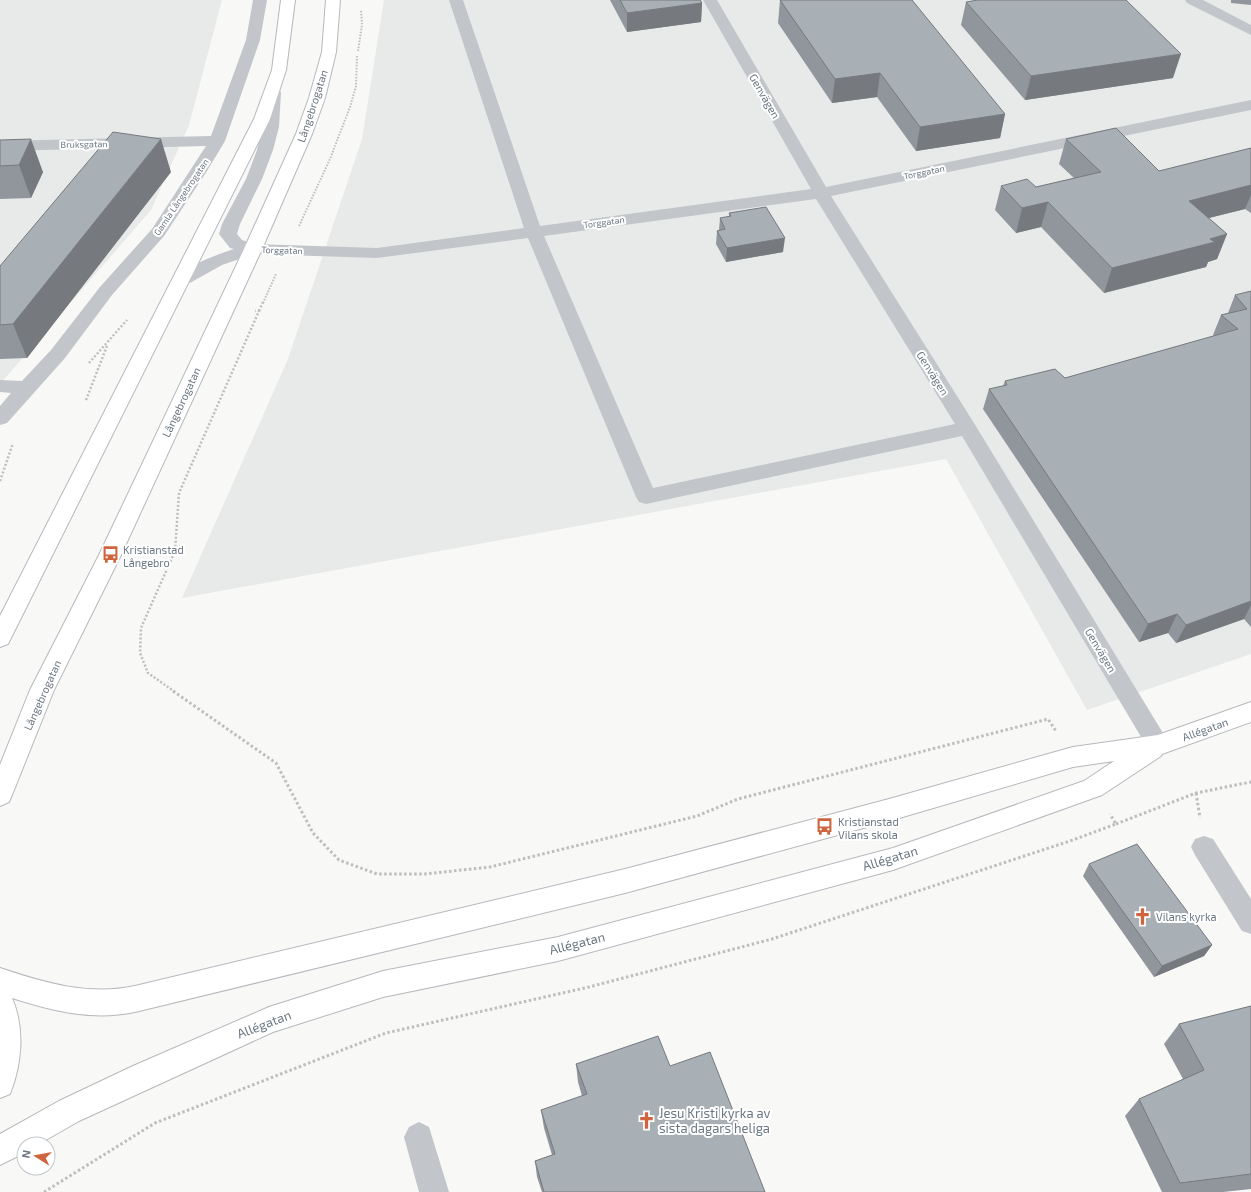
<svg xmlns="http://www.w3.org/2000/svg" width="1251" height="1192" font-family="'Exo 2',sans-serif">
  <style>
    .built { fill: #e8eae9 }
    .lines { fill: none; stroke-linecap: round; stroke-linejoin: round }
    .secondary-casing { stroke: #b5b9bd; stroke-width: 2 }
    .path-far2 { stroke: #bcbec0; stroke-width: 2; stroke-dasharray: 1.5 1.5; stroke-linecap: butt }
    .path-far1 { stroke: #bcbec0; stroke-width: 2.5; stroke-dasharray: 2 2; stroke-linecap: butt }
    .path { stroke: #bcbec0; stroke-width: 3; stroke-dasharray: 2.5 2.5; stroke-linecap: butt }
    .street { fill: #c2c5c9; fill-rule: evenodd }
    .secondary { fill: #fff; fill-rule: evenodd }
    .wall { fill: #90969c }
    .shaded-wall { fill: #767a7f }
    .building { fill: #a8afb5; stroke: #767a7f }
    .labels { text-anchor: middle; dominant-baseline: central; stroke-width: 4; stroke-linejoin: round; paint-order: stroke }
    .far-street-label { font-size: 9px; fill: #6a7783; stroke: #fff }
    .street-label { font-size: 11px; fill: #6a7783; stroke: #fff }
    .poi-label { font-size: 11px; fill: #6a7783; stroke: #fff; text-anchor: start }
    .near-street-label { font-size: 13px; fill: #6a7783; stroke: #fff }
    .near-poi-label { font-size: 13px; fill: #6a7783; stroke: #fff; text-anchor: start }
  </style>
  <rect width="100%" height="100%" fill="#f8f8f6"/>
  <g class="built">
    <polygon points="0,0 222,0 189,125 151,210 0,384"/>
    <polygon points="384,0 1251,0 1251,654 1087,710 946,459 182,598 288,359 362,139"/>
  </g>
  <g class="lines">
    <defs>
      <g id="secondary">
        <polygon points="281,0 295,0 286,70 270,119 11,638 8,644 0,647 0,616 254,119 272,70"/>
        <polygon points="326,0 340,0 336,52 325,98 312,134 262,249 121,555 54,690 12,795 9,802 0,806 0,765 30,690 99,555 244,249 296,134 309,98 322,52"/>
        <path d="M 1251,702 L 1251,722 L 1162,754 L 1161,756 L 1102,795 L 893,870 L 558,961 L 383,997 L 273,1032 L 79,1121 L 39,1144 L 24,1144 L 24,1153 L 0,1165 L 0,1134 L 59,1101 L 133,1066 L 269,1007 L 383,971 L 558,937 L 893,848 L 1084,781 L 1114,761 L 1073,767 L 889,821 L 625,893 L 135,1012 C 92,1021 53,1011 12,998 C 25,1028 22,1064 10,1094 L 0,1098 L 0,968 C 45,983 88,996 135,986 L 625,869 L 889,799 L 1073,747 L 1158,735 Z"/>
      </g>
    </defs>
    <use href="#secondary" class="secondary-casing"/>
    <g class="path-far2">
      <polyline points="358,51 362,25 361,10"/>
      <polyline points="299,226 330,159 350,107 356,86 357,56"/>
      <polyline points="263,303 276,274"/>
    </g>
    <g class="path-far1">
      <polyline points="259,311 263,302"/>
      <polyline points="89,363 127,320"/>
      <polyline points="86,400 107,346"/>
      <polyline points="0,481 13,443"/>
      <polyline points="175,692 148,673 140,653 141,628 175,551 179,493 259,311 255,311"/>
    </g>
    <g class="path">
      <polyline points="173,691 276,763 313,833 339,860 377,874 425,874 490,867 697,816 738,799 1048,719 1056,731"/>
      <polyline points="1196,793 1200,818"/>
      <polyline points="1116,824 1196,793 1251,782"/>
      <polyline points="44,1192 155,1123 386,1033 589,987 772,939 1070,841 1116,824 1110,814"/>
    </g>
    <g class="street">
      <polygon points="253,0 267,0 260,40 225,141 207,171 164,236 112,295 65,358 7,423 0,425 0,406 11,393 0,392 0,380 22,381 51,350 100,287 152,229 206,146 0,151 0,141 211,136 246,40"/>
      <path d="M 449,0 L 463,0 L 540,226 L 811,189 L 703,0 L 717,0 L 826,187 L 1251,100 L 1251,110 L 831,196 L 974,423 L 1166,738 L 1170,745 L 1166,752 L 1158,755 L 1150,752 L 962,436 L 646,504 L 639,502 L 636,497 L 528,238 L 377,258 L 254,254 L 222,265 L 188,284 L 182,286 L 176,284 L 173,280 C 182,267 219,254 234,249 L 230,248 L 219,234 L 222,224 L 246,179 L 257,150 L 263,127 L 265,92 L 268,89 L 273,87 L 278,89 L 281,92 L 279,127 L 273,150 L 262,179 L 240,224 L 237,234 L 242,240 L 254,244 L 377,248 L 524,228 ZM 816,199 L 955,424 L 653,488 L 544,236 Z"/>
      <polygon points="1185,0 1203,0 1251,25 1251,35 1187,3"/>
      <polygon points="1204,836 1213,839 1251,899 1251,934 1242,931 1195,855 1191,847 1195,839"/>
      <polygon points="419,1122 429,1127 449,1192 419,1192 404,1137 409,1127"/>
    </g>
    <use href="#secondary" class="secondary"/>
  </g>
  <g class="wall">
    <polygon points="610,0 700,0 702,3 701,22 627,32"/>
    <polygon points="780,0 1005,114 1000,138 916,151 877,97 832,103 778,23"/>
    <polygon points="1231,0 1251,0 1251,5 1231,3"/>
    <polygon points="966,2 1173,78 1025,100 961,25"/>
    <polygon points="1066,139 1159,171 1251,148 1251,213 1245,209 1209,218 1227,234 1217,259 1208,262 1206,267 1104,293 1041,227 1016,233 995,210 1001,186 1036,187 1074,178 1059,164"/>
    <polygon points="0,140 43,172 31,198 0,199"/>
    <polygon points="171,172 27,358 0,359 0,266"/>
    <polygon points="729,213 783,252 726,262 716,244 717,231 719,230 720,218 729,217"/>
    <polygon points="1251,291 1251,627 1244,619 1176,643 1168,633 1139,642 983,409 989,389 1003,386 1005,381 1065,378 1214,336 1213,335 1221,315 1228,313 1235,295"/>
    <polygon points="1089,864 1212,945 1204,956 1154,977 1083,876"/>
    <polygon points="1251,1006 1251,1189 1223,1192 1162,1192 1125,1116 1139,1099 1183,1079 1164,1044 1179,1024"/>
    <polygon points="576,1064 670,1066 765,1192 542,1192 537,1177 535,1161 552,1155 544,1128 541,1110 582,1096 578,1082"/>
  </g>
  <g class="shaded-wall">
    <polygon points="702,3 701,22 627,32 627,13"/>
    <polygon points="1181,54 1173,78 1025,100 1031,76"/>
    <polygon points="880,73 877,97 832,103 835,79"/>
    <polygon points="1005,114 1000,138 916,151 920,127"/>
    <polygon points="31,139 43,172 31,198 19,165"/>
    <polygon points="161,139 171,172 27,358 13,324"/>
    <polygon points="1251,185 1251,195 1245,209 1180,225 1189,201"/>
    <polygon points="1048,202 1041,227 1016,233 1022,208"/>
    <polygon points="1227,234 1217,259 1208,262 1206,267 1104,293 1112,268"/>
    <polygon points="785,238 783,252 726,262 727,248"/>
    <polygon points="1251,601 1251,605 1244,619 1176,643 1186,625"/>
    <polygon points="1177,614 1168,633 1139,642 1148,624"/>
    <polygon points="1212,945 1204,956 1154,977 1162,966"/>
  </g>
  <g class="building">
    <polygon points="620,0 700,0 702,3 627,13"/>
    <polygon points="780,0 912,0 1005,114 920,127 880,73 835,79"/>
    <polygon points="978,0 1126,0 1181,54 1031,76 966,2"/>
    <polygon points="1116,128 1159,171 1251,148 1251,185 1189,201 1227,234 1210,239 1215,242 1112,268 1048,202 1022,208 1001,186 1027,179 1036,187 1101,172 1066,139"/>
    <polygon points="113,132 161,139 13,324 0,325 0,266"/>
    <polygon points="31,139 19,165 0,166 0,140"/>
    <polygon points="766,207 785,238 727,248 717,231 725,229 720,218 731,216 729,213"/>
    <polygon points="1251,291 1251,601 1186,625 1177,614 1148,624 989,389 1007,385 1005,381 1055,369 1065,378 1238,329 1221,315 1247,309 1235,295"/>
    <polygon points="1137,844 1212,945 1162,966 1089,864"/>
    <polygon points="1251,1006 1251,1174 1180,1183 1139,1099 1204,1070 1179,1024"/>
    <polygon points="658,1036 670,1066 710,1052 765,1192 544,1192 535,1161 555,1154 541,1110 587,1094 576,1064"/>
  </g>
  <defs>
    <symbol id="bus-bare" viewBox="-9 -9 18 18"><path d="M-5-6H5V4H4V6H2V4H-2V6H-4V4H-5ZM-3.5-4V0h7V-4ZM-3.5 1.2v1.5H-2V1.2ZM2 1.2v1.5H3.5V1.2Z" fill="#cf653e" stroke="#fff" stroke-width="2.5" paint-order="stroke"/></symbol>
    <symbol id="church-bare" viewBox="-9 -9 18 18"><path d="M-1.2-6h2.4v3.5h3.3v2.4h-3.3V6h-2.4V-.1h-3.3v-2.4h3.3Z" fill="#cf653e" stroke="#fff" stroke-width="2.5" paint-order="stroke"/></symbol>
  </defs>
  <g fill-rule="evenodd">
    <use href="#bus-bare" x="98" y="542" width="25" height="25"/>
    <use href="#bus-bare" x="812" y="814" width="25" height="25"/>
    <use href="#church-bare" x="1130" y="904" width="25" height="25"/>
    <use href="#church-bare" x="634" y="1108" width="25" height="25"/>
  </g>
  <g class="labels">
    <g class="far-street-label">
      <text transform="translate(84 144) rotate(-1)">Bruksgatan</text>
      <text transform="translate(924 172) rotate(-12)">Torggatan</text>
      <text transform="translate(181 197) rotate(-56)">Gamla Långebrogatan</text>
      <text transform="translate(604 222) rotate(-8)">Torggatan</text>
      <text transform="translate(282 250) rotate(2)">Torggatan</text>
    </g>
    <g class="street-label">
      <text transform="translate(765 96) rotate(60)">Genvägen</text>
      <text transform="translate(312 106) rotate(-72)">Långebrogatan</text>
      <text transform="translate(933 373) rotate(58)">Genvägen</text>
      <text transform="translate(181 402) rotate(-65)">Långebrogatan</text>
      <text transform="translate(1101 650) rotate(59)">Genvägen</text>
      <text transform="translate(42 695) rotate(-66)">Långebrogatan</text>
      <text transform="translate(1205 729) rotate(-20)">Allégatan</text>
    </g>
    <g class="poi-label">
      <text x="123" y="549">Kristianstad<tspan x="123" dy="13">Långebro</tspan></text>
      <text x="838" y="821">Kristianstad<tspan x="838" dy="13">Vilans skola</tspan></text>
      <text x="1156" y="916">Vilans kyrka</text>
    </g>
    <g class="near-street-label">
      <text transform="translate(890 858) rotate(-17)">Allégatan</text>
      <text transform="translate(577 943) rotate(-14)">Allégatan</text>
      <text transform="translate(264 1024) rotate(-21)">Allégatan</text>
    </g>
    <g class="near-poi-label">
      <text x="659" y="1113">Jesu Kristi kyrka av<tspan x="659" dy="15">sista dagars heliga</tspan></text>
    </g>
  </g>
  <g transform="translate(36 1156) rotate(281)"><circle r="19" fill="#ffffff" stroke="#c3c9cd"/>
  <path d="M0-3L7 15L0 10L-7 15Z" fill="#cf653e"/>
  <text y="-6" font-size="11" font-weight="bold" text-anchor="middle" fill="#6a7783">N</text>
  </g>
</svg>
